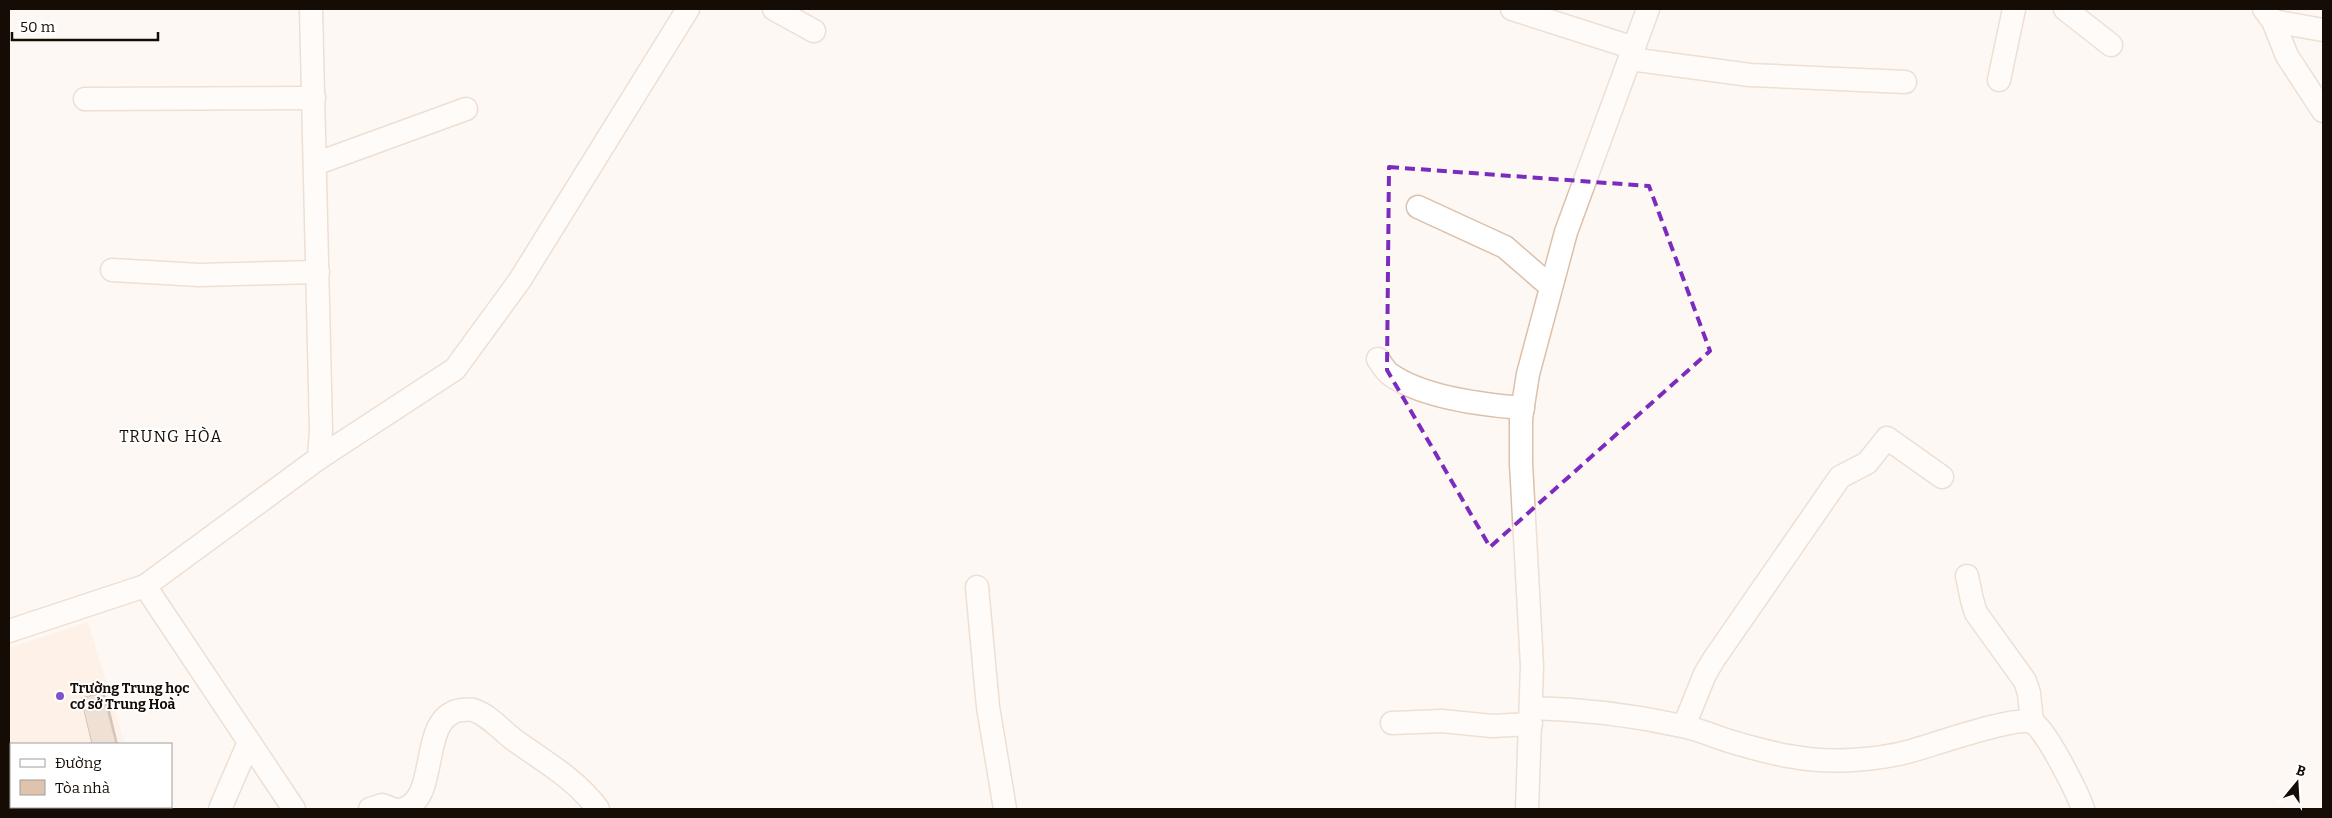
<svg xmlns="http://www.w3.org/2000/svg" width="2332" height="818" font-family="Bitter,serif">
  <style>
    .built { fill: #fee9d8 }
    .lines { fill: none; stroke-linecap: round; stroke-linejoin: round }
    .street-casing { stroke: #dcc0aa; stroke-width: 25 }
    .street { stroke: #fff; stroke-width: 22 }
    .wall { fill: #c0a895 }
    .shaded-wall { fill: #9c8879 }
    .building { fill: #dfc3ad; stroke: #9c8879 }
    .marked { fill: none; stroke: #7b2cbf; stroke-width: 4; stroke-dasharray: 10 6; stroke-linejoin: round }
    .poi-dot { fill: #7e52cb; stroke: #fff; stroke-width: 2 }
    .labels { text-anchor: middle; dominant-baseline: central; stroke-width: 4; stroke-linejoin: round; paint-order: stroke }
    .poi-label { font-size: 14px; font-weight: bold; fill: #150c05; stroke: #fff; text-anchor: start }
    .quarter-label { font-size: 16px; letter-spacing: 1px; fill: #150c05; stroke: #fff }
  </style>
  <rect width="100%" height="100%" fill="#fef8f4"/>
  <polygon class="built" points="88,622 125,744 11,744 11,807 79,807 72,809 9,809 9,648"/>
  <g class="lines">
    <defs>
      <g id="street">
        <polyline points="774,9 814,31"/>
        <polyline points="1512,9 1634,48"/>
        <polyline points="2065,9 2111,45"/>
        <polyline points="2264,9 2273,21 2287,56 2323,111"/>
        <polyline points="2273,21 2323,30"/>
        <polyline points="1630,59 1750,75 1905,82"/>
        <polyline points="1999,80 2014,9"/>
        <polyline points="85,99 314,98"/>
        <polyline points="315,164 466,109"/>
        <polyline points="1418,207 1505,247 1551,287"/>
        <polyline points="112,270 199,275 318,272"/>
        <path d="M 1378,359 C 1382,365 1385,371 1391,375 C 1423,397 1484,405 1523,408"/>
        <polyline points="319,458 455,369 520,280 688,9"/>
        <polyline points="1967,576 1972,600 1976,613 2025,681 2029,693 2032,722"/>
        <polyline points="145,586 294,809"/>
        <polyline points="977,587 988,707 1005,809"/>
        <polyline points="9,631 145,586 319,458 321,431 311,9"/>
        <path d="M 1532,708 C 1583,709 1632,715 1682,726 C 1698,729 1713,736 1729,741 C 1769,753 1808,763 1851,760 C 1870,759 1893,756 1911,751 C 1933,745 2014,716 2032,722 C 2045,727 2078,794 2083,809"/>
        <polyline points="1392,723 1442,721 1492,726 1531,724"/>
        <polyline points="1684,726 1705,674 1714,659 1840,477 1867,463 1887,438 1942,477"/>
        <polyline points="220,809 249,742"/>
        <polyline points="370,809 382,805 393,809"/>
        <path d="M 403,809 C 441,798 417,717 461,710 C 465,710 469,709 473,710 C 489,715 500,729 513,739 C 543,761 575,778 598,809"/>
        <polyline points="1527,809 1532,666 1521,463 1521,418 1528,374 1566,232 1648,9"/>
      </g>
    </defs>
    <use href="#street" class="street-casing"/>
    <use href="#street" class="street"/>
  </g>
  <polygon class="wall" points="9,793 11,793 11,807 74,807 74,809 13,809 12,808 9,808"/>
  <polygon class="shaded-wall" points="103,693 107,698 118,744 116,744"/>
  <g class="building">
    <polygon points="103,693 116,744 92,744 81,698"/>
    <polygon points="9,793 11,793 11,803 10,798 9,799"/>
    <polygon points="12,807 43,807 33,809 13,809"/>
  </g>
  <path d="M0 0H2332V818H0ZM 1389,167 L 1649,186 L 1710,351 L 1490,547 L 1387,370 Z" fill="#fef8f4" fill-opacity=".55" fill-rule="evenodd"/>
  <path class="marked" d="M 1389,167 L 1649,186 L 1710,351 L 1490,547 L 1387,370 Z"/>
  <circle class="poi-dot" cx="60" cy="696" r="5"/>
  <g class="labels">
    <g class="poi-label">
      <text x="70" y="688">Trường Trung học<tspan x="70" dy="16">cơ sở Trung Hoà</tspan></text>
    </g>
    <g class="quarter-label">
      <text x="171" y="436">TRUNG HÒA</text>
    </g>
  </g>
  <rect width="2332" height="818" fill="none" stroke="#150c05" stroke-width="20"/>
  <rect x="10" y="743" width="162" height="65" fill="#ffffff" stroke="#a19e9b"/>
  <rect x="20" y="759" width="25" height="8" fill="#ffffff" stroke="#a19e9b"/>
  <text x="55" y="768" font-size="15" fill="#150c05">Đường</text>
  <rect x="20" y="780" width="25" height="15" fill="#dfc3ad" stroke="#a19e9b"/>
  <text x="55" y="793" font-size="15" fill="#150c05">Tòa nhà</text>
  <g transform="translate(2297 783) rotate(18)" stroke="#ffffff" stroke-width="4" paint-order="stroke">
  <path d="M0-4L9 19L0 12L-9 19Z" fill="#150c05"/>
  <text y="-8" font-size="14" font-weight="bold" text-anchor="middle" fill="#150c05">B</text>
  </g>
  <path d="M12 32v8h146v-8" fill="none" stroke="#150c05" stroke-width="2.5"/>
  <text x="20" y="32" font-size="15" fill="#150c05" stroke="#ffffff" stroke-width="4" paint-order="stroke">50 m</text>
</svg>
